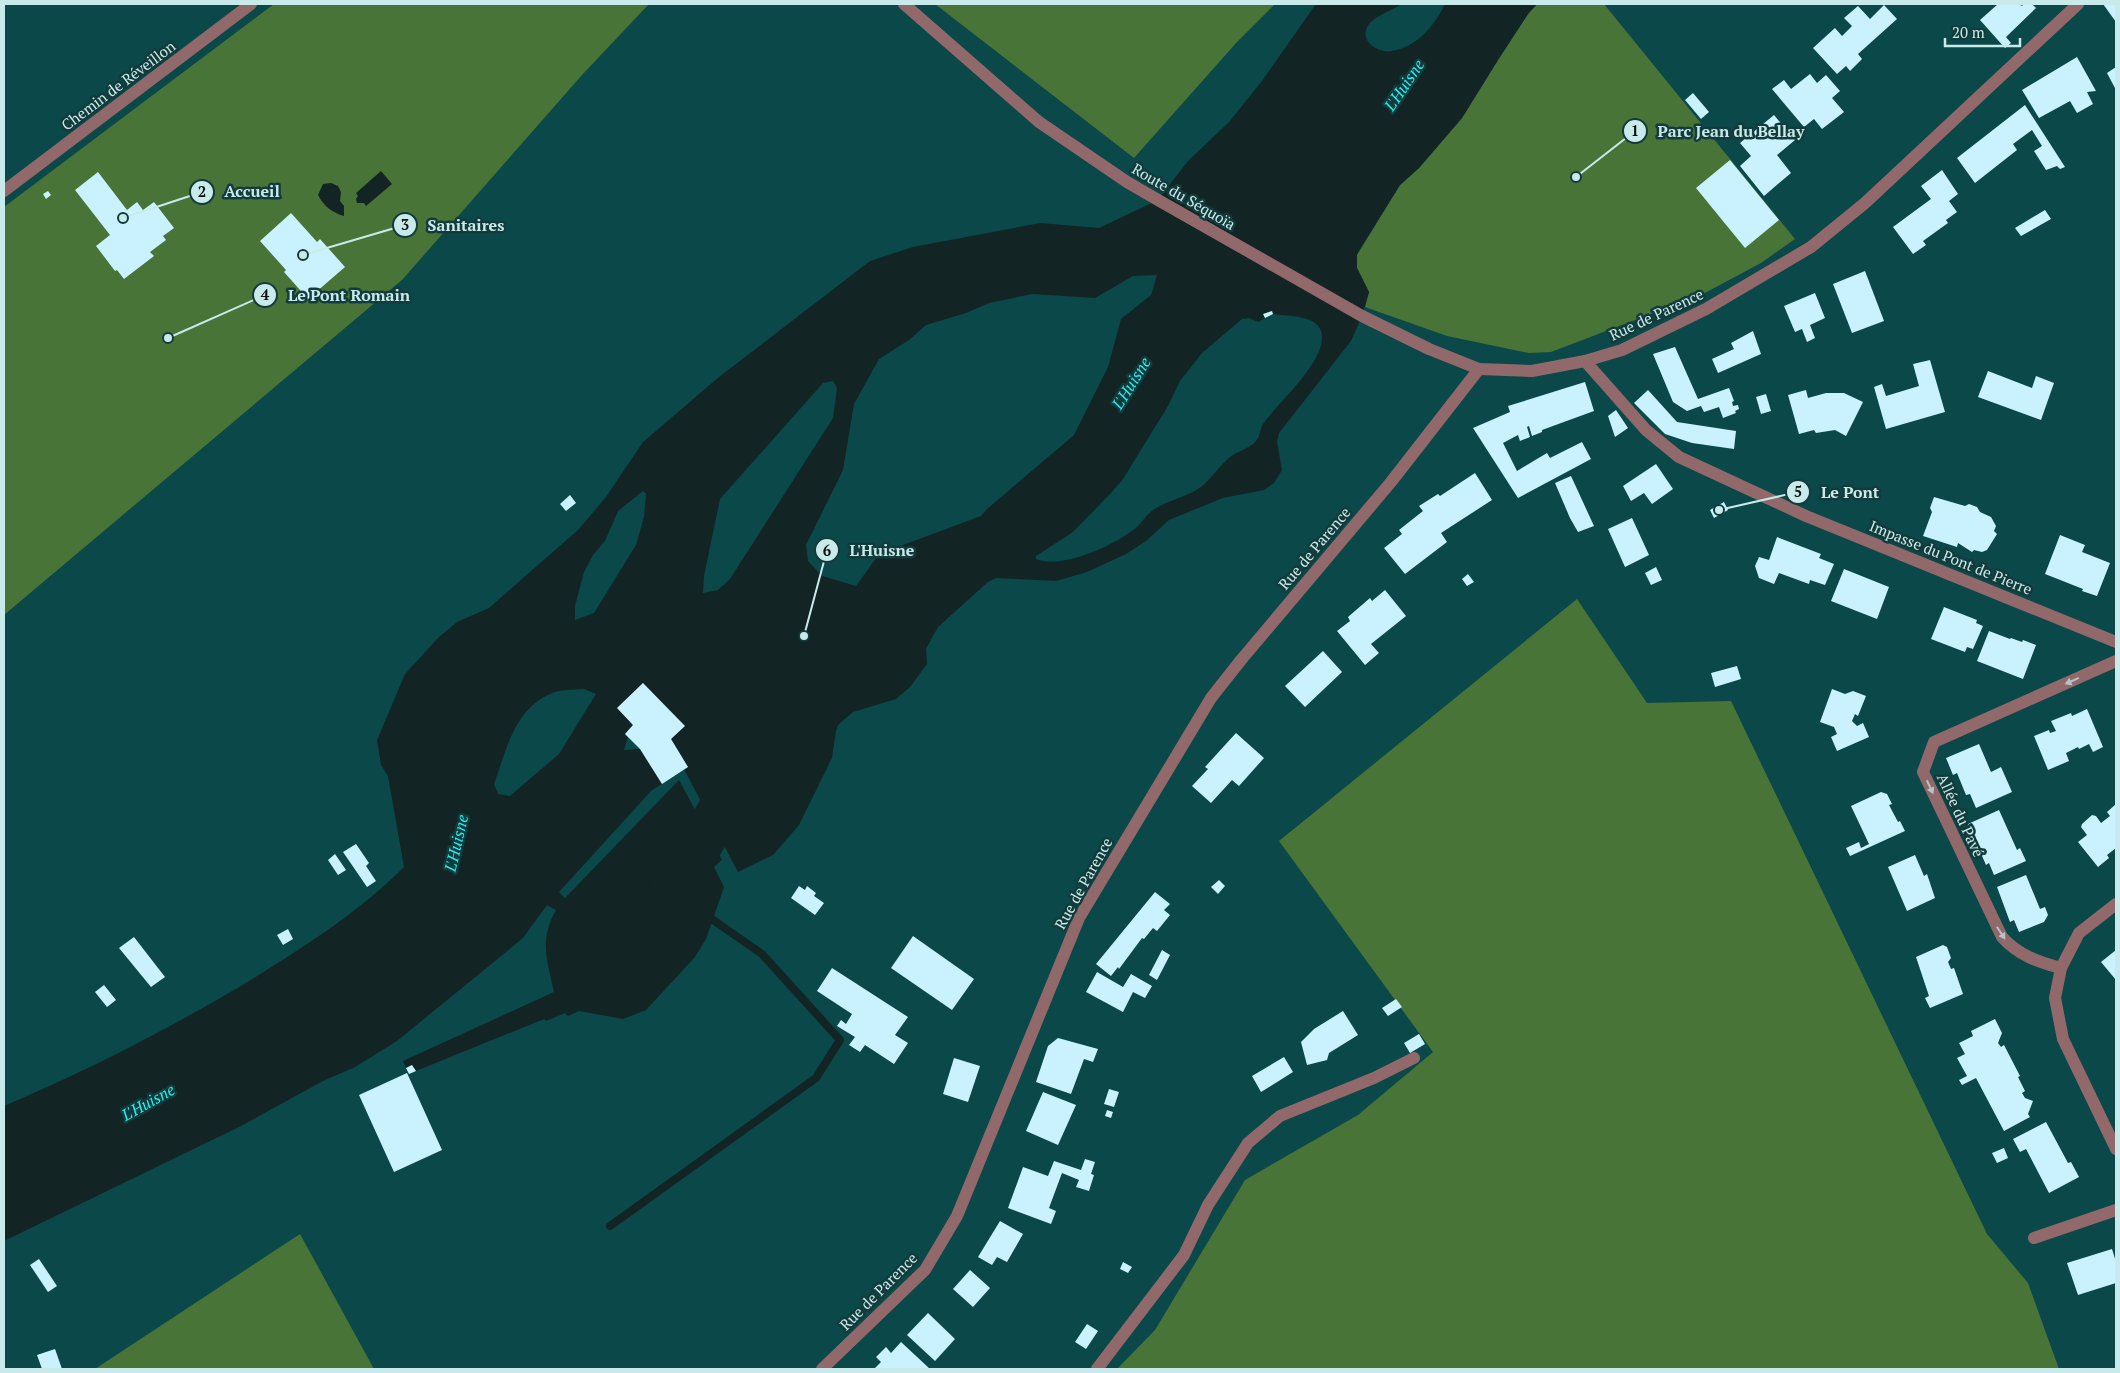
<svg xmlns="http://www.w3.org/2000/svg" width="2120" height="1373" font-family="'PT Serif',serif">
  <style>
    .green { fill: #487437 }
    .water { fill: #132425; fill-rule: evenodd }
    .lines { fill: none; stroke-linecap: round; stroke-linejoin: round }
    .stream { stroke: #132425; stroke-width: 8 }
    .river { stroke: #132425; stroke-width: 45 }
    .building { fill: #c9f2fe }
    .minor { stroke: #91696a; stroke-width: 12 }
    .oneway { fill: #b8c3c4 }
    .labels { text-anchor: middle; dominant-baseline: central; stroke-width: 5; stroke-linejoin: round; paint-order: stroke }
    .street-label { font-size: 15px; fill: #c8eaeb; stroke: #143b3c }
    .water-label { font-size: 16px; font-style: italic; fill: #22eff4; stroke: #143b3c }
    .leader { fill: none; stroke: #c8eaeb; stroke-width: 2 }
    .callout-dot { fill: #c8eaeb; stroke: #143b3c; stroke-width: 2 }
    .mark-label { font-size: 15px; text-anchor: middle; font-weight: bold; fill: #111 }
    .callout-label { font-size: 16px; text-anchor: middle; font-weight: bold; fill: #c8eaeb; stroke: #143b3c; stroke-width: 5; stroke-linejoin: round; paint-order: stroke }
  </style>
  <rect width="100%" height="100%" fill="#0b4849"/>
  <g class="green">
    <polygon points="274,4 649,4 582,75 402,280 4,615 4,207"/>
    <polygon points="935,4 1275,4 1237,42 1134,158"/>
    <polygon points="1537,4 1604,4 1795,239 1761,263 1701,295 1551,352 1529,353 1447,336 1365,307 1369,292 1357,268 1357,255 1400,185 1419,168 1462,118 1498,60 1528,14"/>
    <polygon points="1577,599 1647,703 1731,701 1987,1234 2028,1283 2059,1369 1117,1369 1155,1330 1245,1180 1358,1115 1433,1052 1279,841"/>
    <polygon points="300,1234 374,1369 95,1369"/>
  </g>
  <g class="water">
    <path d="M 1316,4 L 1402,4 C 1392,10 1376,16 1369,24 C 1357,40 1378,54 1392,51 C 1417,47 1435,25 1445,4 L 1537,4 L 1528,14 L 1498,60 L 1462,118 L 1419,168 L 1400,185 L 1357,254 L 1357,268 L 1369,292 L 1362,316 L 1351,341 L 1279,433 L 1277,442 L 1282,470 L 1274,483 L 1264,490 L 1223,498 L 1169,520 L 1146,541 L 1126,554 L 1087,572 L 1056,581 L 996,578 L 988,582 L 938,627 L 926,649 L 927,664 L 910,687 L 896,699 L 853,712 L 838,725 L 836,731 L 832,758 L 799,825 L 773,855 L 738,872 L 684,769 L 688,767 L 671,739 L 684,726 L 643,683 L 617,708 L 633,725 L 625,734 L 628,737 L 624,750 L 640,749 L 662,784 L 652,790 L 559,892 L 565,898 L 679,780 L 722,860 L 714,867 L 724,887 L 706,939 L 695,957 L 646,1010 L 623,1019 L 579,1011 L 568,1016 L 565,1013 L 546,1021 L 544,1019 L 416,1071 L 412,1065 L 406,1068 L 403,1061 L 554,992 C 547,960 539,940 556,910 L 547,905 L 523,938 L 397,1041 L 355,1067 L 323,1081 L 241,1126 L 4,1241 L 4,1106 C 93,1068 179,1024 262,973 C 313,941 362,909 404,867 L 388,776 L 381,765 L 377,740 L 405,674 L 438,638 L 457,622 L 489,608 L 578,530 L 606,497 L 643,442 L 719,377 L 870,261 L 913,247 L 1040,223 L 1099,228 L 1158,200 L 1188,161 L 1229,122 L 1262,81 ZM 1157,275 L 1151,295 L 1121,319 L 1108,367 L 1074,435 L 987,509 L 981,516 L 879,554 L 856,586 L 822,576 L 808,561 L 806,545 L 843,470 L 854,404 L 879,359 L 909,340 L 926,325 L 966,313 L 989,303 L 1032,294 L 1095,298 L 1133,276 ZM 1271,311 L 1273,314 C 1285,316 1311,315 1319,327 C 1336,353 1277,403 1263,424 C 1260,429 1260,437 1256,441 C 1251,448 1237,451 1230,457 C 1219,466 1212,478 1201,487 C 1187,497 1168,500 1153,510 C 1147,514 1143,521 1138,526 C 1118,544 1062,570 1036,559 L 1036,556 L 1073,532 L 1111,493 L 1123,479 L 1168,406 L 1180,381 L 1202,353 L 1242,319 L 1249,318 L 1258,322 L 1265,318 L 1264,314 ZM 833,381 L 837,388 L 833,418 L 730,579 L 718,590 L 703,593 L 704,576 L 720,499 L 823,383 ZM 643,491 L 646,494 L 644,517 L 636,545 L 594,613 L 575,620 L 575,606 L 584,572 L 593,555 L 605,541 L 618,511 ZM 584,689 L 596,694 L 559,754 L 510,796 L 498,794 L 494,784 C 506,751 514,710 550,694 C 559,689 574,690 584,689 Z"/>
    <polygon points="381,171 392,184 366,206 364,203 357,203 356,199 358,196 356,193"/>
    <path d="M 331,183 L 338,186 L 341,192 L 340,201 L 344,206 L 344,216 C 331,212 324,206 318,195 L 323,184 Z"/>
  </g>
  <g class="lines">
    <polyline class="stream" points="610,1226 816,1078 840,1040 762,954 706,915"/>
    <polyline class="river" points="671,880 682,875 744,770"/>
  </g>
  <g class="building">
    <polygon points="1998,4 2019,4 2022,6 2024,4 2032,4 2036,8 2006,37 2011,43 2005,48 1980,20"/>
    <polygon points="2103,4 2116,4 2116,22"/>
    <polygon points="1884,5 1897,19 1858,54 1862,59 1850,71 1846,66 1837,74 1813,48 1835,28 1842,36 1852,26 1844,18 1858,6 1870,19"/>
    <polygon points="2077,57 2096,91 2087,92 2093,104 2077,113 2070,101 2039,118 2022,90"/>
    <polygon points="2116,67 2116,90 2107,73"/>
    <polygon points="1810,74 1817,83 1826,75 1840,91 1832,98 1844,112 1822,129 1814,119 1804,127 1772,89 1784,80 1791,89"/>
    <polygon points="1693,93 1709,112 1701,119 1685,100"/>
    <polygon points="2025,105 2065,167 2060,169 2057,166 2046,170 2034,151 2042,146 2032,130 2013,144 2017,150 1975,183 1957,158"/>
    <polygon points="1774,115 1795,140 1777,155 1791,173 1764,196 1740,166 1751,156 1740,143"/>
    <polygon points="1730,160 1779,220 1745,248 1696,188"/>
    <polygon points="1942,170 1958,194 1949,201 1957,212 1946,220 1948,223 1923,241 1926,245 1913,254 1893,227 1931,199 1921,186"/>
    <polygon points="98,172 127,210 137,202 143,210 154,202 174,228 163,236 166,240 150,252 154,256 124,279 117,270 115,271 96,246 110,235 75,190"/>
    <polygon points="48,191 51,195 46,199 43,194"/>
    <polygon points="2045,210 2051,219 2021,236 2015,228"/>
    <polygon points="291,213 317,242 320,239 345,267 308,299 284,272 286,270 260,241"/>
    <polygon points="1865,271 1884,321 1852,333 1833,284"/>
    <polygon points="1815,293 1825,318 1810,325 1815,338 1807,342 1802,329 1795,332 1784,306"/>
    <polygon points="1272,311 1273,314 1265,318 1263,314"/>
    <polygon points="1753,331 1761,354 1718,373 1712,359 1734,349 1731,343"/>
    <polygon points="1675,347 1698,399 1729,388 1734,401 1732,402 1733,406 1738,405 1739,409 1735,411 1736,413 1723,418 1719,407 1704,412 1701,406 1687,411 1673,402 1653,354"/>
    <polygon points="1930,360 1945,412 1886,429 1874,387 1882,384 1886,396 1919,386 1913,364"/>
    <polygon points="1988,371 2032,388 2036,376 2054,383 2041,420 1978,397"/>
    <polygon points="1585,382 1594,411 1542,430 1542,432 1532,436 1529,426 1527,427 1530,437 1520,441 1518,435 1503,443 1517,471 1547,453 1550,458 1582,442 1591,459 1518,498 1473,428 1510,412 1508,406"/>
    <polygon points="1648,390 1677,422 1736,431 1734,449 1692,443 1665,434 1634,403"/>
    <polygon points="1806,390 1808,398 1826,393 1844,393 1863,402 1846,436 1835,430 1816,433 1814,430 1799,434 1788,395"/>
    <polygon points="1766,394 1771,411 1761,414 1756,397"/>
    <polygon points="1616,410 1628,428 1615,437 1608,416"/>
    <polygon points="1656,464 1673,489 1652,504 1644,493 1631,501 1623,486"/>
    <polygon points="1475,473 1492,500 1441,533 1447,542 1405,574 1384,548 1402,534 1399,530 1423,511 1419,506 1438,494 1440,496"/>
    <polygon points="1571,476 1594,526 1578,532 1570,518 1555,483"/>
    <polygon points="570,495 576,503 566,511 560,504"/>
    <polygon points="1934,497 1965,506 1969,504 1977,507 1980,512 1991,517 1996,526 1994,531 1997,534 1987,550 1982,552 1974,550 1972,552 1958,543 1957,547 1923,536 1932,512 1930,508"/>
    <polygon points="1724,502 1728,510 1714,518 1710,510"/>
    <polygon points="1632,518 1649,555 1625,567 1608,529"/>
    <polygon points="2060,535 2085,545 2082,552 2110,563 2097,596 2082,591 2083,589 2045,574"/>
    <polygon points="1777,537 1821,554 1819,558 1834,564 1825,585 1810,580 1809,584 1779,573 1774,584 1759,578 1755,566 1759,557 1769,560"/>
    <polygon points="1656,567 1662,580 1651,585 1645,573"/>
    <polygon points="1844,569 1889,587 1877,619 1831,601"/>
    <polygon points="1468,574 1474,582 1467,586 1462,579"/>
    <polygon points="1385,590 1406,616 1371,644 1379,653 1365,665 1337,631 1350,621 1348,617 1370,598 1372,601"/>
    <polygon points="1944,607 1977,620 1976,623 1983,626 1973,649 1967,647 1965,652 1931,639"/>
    <polygon points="1989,631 2010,639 2011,638 2022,642 2023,640 2036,645 2023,679 1977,661"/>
    <polygon points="1323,651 1342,672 1305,707 1285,686"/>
    <polygon points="1737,666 1741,679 1715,687 1711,673"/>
    <polygon points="643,683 685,726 671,739 688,767 662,784 640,749 625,734 633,725 617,708"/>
    <polygon points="1832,689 1845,694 1853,691 1866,696 1858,716 1855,714 1852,721 1857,726 1863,723 1869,737 1837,751 1831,737 1837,734 1834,727 1820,722"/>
    <polygon points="2087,709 2103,747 2093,752 2089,744 2079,749 2078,747 2066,753 2069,761 2048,770 2034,736 2049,730 2050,733 2056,731 2051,721 2071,713 2072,716"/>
    <polygon points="1236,733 1264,758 1239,786 1232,780 1211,803 1192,786 1208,769 1205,767"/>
    <polygon points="1979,744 1991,772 2001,767 2012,792 1976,808 1970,794 1966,795 1957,773 1953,775 1946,758"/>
    <polygon points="1881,792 1887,794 1892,804 1889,805 1898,822 1900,821 1905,831 1850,856 1846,848 1859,842 1861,848 1869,844 1851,806"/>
    <polygon points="2116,804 2116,848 2107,855 2109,858 2098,867 2078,842 2087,835 2081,827 2082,824 2092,815 2096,816 2101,823 2110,816 2107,812"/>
    <polygon points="1999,810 2017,850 2020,848 2026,861 1994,875 1989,863 1986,865 1968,824"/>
    <polygon points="356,844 369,863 366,866 376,881 367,887 343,852"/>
    <polygon points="335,854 346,870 338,875 328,860"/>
    <polygon points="1915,855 1924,876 1927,874 1935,898 1907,911 1888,867"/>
    <polygon points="2026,875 2040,909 2045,907 2048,915 2044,922 2019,932 2014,920 2010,922 1997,887"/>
    <polygon points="1219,880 1225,886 1218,894 1211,887"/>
    <polygon points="799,886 805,890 807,886 816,893 814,896 824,903 815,915 791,898"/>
    <polygon points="1155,892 1170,904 1164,910 1170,915 1157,931 1153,928 1144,939 1142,938 1119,969 1118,967 1111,976 1096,964"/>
    <polygon points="288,929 293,939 283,945 277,935"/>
    <polygon points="913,936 974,979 952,1010 891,968"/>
    <polygon points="134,937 165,977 151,987 119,948"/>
    <polygon points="1943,945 1947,947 1951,958 1948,962 1951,969 1954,968 1963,994 1930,1008 1925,998 1929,996 1916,957"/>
    <polygon points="1162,950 1170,955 1157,980 1149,975"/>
    <polygon points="2116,950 2116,980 2101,962"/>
    <polygon points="832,968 908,1017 895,1035 908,1043 894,1064 865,1045 860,1052 849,1045 855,1037 837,1026 841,1020 846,1024 852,1014 817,991"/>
    <polygon points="1097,972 1123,987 1131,974 1152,986 1145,998 1133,992 1123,1012 1086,992"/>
    <polygon points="104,985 116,1000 107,1007 95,992"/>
    <polygon points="1396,999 1402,1007 1388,1016 1382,1008"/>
    <polygon points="1343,1011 1358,1035 1329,1053 1327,1060 1307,1065 1301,1042 1314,1029"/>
    <polygon points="1995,1019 2002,1033 1998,1043 2001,1047 2004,1045 2020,1076 2018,1077 2025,1091 2022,1093 2025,1098 2033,1101 2028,1114 2030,1117 2004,1131 1976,1078 1962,1085 1959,1080 1967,1076 1957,1058 1965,1054 1959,1043 1973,1036 1971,1031"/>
    <polygon points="1419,1034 1425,1044 1410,1053 1404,1043"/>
    <polygon points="1058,1038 1098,1049 1093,1062 1084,1059 1071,1094 1036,1082 1048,1046"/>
    <polygon points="1284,1057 1293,1072 1261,1092 1252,1076"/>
    <polygon points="954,1058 980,1066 968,1102 943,1094"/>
    <polygon points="412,1065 416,1071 409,1074 406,1068"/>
    <polygon points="407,1073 442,1150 394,1172 359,1095"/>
    <polygon points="1109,1089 1119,1092 1114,1107 1104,1104"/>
    <polygon points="1043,1092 1076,1105 1058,1145 1026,1131"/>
    <polygon points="1107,1110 1113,1112 1111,1118 1105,1116"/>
    <polygon points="2046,1122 2068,1163 2071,1162 2079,1177 2049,1193 2026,1149 2020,1152 2013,1139"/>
    <polygon points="2004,1148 2008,1158 1997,1163 1992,1153"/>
    <polygon points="1085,1159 1095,1162 1091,1174 1094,1175 1089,1191 1076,1187 1079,1180 1062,1173 1049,1208 1056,1211 1051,1224 1008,1208 1023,1167 1048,1176 1054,1161 1081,1170"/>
    <polygon points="1000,1221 1023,1234 1007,1262 997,1257 992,1265 978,1257"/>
    <polygon points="2112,1249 2116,1262 2116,1283 2078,1295 2067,1263"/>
    <polygon points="39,1259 57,1286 48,1292 30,1265"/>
    <polygon points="1123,1262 1132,1267 1128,1273 1120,1269"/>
    <polygon points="970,1270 990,1288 973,1307 953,1289"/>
    <polygon points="928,1313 955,1339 935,1361 907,1335"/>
    <polygon points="1087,1324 1098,1331 1086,1349 1075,1342"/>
    <polygon points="901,1342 930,1369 874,1369 881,1362 876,1357 886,1347 891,1353"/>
    <polygon points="55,1349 62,1369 42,1369 37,1355"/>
  </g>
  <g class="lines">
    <g class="minor">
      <polyline points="904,4 1039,122 1127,182 1158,200 1362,316 1429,349 1479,369 1532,371 1585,361 1622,350 1706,309 1811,247 1865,203 2078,4"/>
      <polyline points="4,191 251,4"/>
      <polyline points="1585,361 1646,430 1679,457 1806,516 2116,642"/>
      <polyline points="2116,904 2079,933 2061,968 2055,998 2063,1039 2116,1149"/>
      <path d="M 2061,968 C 2038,962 2018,955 2002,937 L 1923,772 L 1934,742 L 2116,661"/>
      <polyline points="2034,1238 2116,1210"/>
      <polyline points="822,1369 925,1270 957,1216 1079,918 1211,698 1241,660 1391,482 1479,369"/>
      <polyline points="1097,1369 1184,1255 1208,1205 1248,1143 1280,1116 1374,1078 1414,1058"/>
    </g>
  </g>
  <defs><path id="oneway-solid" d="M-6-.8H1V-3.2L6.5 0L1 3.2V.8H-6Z" transform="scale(1.25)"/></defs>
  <g class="oneway">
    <use href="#oneway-solid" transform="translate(2072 681) rotate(156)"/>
    <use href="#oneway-solid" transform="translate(1930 787) rotate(65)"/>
    <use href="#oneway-solid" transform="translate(2001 933) rotate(57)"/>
  </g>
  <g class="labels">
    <g class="street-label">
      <text transform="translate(118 85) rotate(-37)">Chemin de Réveillon</text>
      <text transform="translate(1184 196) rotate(30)">Route du Séquoïa</text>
      <text transform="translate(1656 314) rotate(-25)">Rue de Parence</text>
      <text transform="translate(1314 548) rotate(-50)">Rue de Parence</text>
      <text transform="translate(1951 557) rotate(22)">Impasse du Pont de Pierre</text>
      <text transform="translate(1961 815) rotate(65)">Allée du Pavé</text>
      <text transform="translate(1083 883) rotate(-61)">Rue de Parence</text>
      <text transform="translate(878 1291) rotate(-45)">Rue de Parence</text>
    </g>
    <g class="water-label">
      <text transform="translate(1404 85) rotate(-56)">L'Huisne</text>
      <text transform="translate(1131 383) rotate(-58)">L'Huisne</text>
      <text transform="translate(456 843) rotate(-77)">L'Huisne</text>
      <text transform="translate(148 1102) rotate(-29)">L'Huisne</text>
    </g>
  </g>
  <path class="leader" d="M1576 177L1635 131M123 218L202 192M303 255L405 225M168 338L265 295M1719 510L1798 492M804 636L827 550"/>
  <g class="callout-dot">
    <circle cx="1576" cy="177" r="5"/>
    <circle cx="123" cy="218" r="5"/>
    <circle cx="303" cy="255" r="5"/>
    <circle cx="168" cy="338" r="5"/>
    <circle cx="1719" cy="510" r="5"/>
    <circle cx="804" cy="636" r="5"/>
    <circle cx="1635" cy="131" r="12"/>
    <circle cx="202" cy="192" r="12"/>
    <circle cx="405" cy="225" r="12"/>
    <circle cx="265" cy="295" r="12"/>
    <circle cx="1798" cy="492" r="12"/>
    <circle cx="827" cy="550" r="12"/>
  </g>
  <g class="mark-label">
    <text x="1635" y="136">1</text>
    <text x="202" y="197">2</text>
    <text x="405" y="230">3</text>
    <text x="265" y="300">4</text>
    <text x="1798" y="497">5</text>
    <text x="827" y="556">6</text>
  </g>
  <g class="callout-label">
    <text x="1731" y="137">Parc Jean du Bellay</text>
    <text x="252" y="197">Accueil</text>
    <text x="466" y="231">Sanitaires</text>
    <text x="349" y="301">Le Pont Romain</text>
    <text x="1850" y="498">Le Pont</text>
    <text x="882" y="556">L'Huisne</text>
  </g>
  <rect width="2120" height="1373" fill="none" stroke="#c8eaeb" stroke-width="10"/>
  <path d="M1945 38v8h75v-8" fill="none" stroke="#c8eaeb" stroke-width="2.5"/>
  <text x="1952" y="38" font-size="15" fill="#c8eaeb" stroke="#143b3c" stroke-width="4" paint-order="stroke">20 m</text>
</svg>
